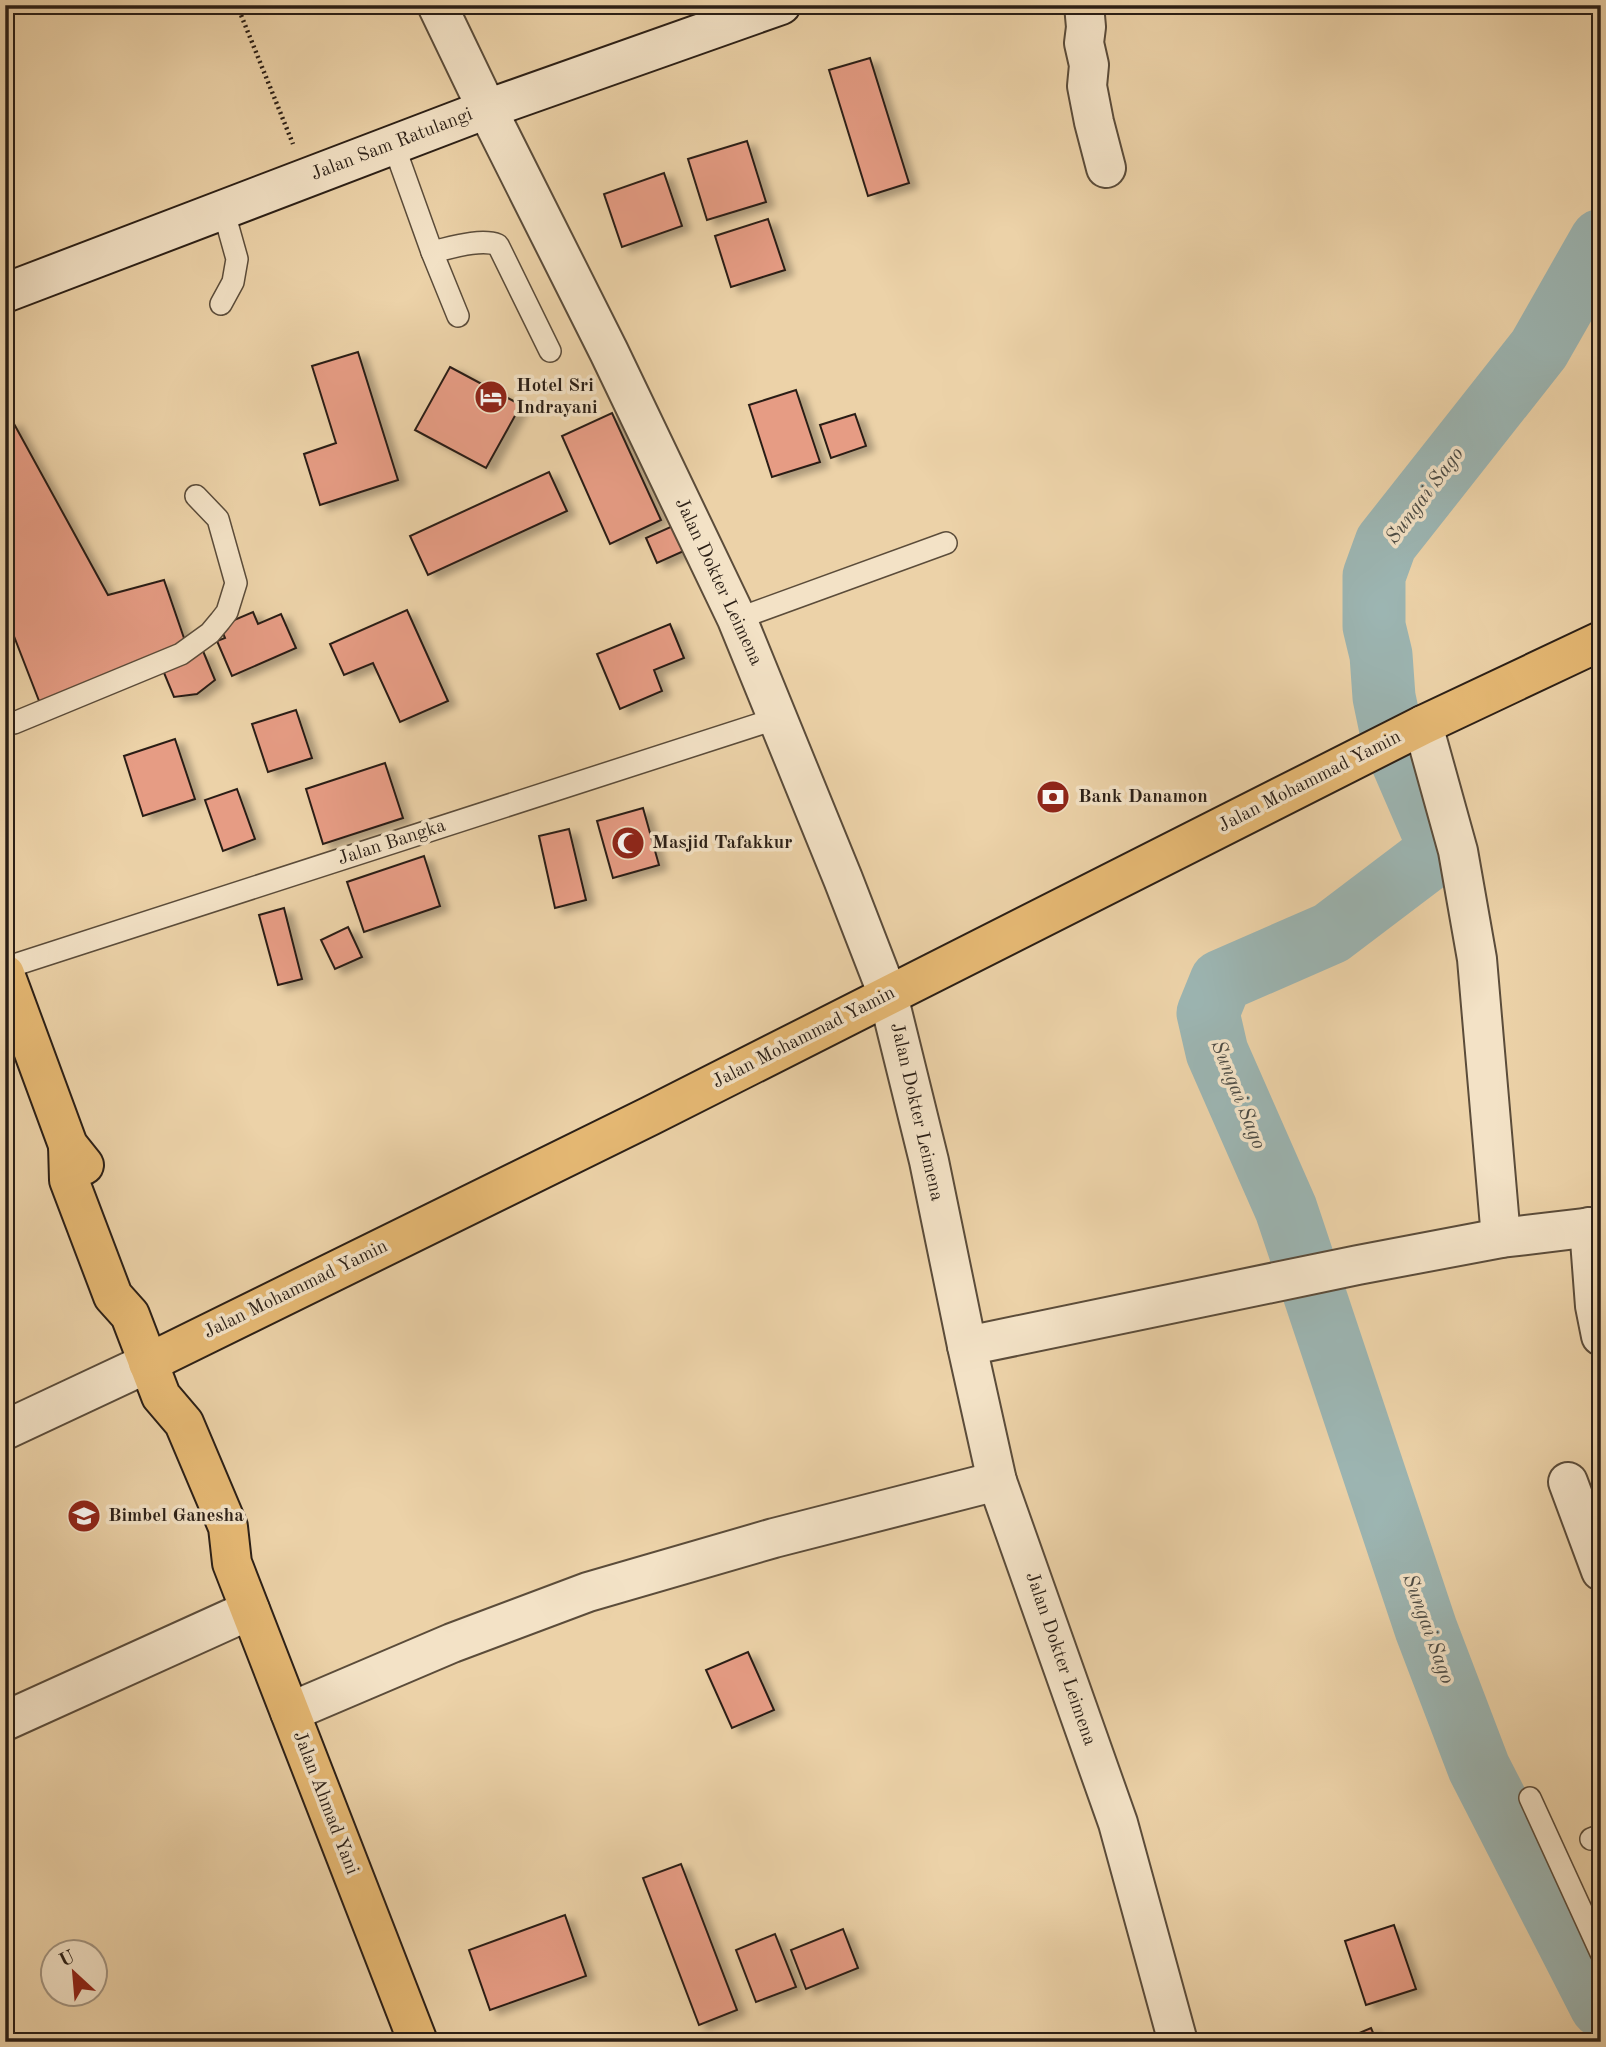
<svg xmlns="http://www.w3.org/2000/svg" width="1606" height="2047" font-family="'Old Standard TT',serif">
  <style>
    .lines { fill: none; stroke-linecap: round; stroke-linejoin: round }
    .river { stroke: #9cb5b2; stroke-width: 63 }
    .building { fill: #e69c84; stroke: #2b1f16; stroke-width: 2; filter: url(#shadow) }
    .service-casing { stroke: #5b4c3a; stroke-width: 24 }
    .minor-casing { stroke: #5b4c3a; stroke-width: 42 }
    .tertiary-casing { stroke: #5b4c3a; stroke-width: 42 }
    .secondary-casing { stroke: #2b1f16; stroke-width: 42 }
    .primary-casing { stroke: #2b1f16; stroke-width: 42 }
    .path { stroke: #2b1f16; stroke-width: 4.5; stroke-dasharray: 2 3.5; stroke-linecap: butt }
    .service { stroke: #f3e2c6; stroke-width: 21 }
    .minor { stroke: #f3e2c6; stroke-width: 38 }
    .tertiary { stroke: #f3e2c6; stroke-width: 38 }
    .secondary { stroke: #f3e2c6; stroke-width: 38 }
    .primary { stroke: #e6b974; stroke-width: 38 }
    .labels { text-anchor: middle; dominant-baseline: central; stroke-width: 7; stroke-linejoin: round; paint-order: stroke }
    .street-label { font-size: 19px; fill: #2b1f16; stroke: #f3e2c6 }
    .poi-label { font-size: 19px; font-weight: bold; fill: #2b1f16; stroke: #f3e2c6; text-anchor: start }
    .water-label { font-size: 21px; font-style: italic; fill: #4d4c45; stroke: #f3e2c6 }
  </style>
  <defs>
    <filter id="shadow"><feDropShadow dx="8" dy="4.5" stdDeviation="3.5" flood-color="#0004"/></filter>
  </defs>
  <rect width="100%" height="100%" fill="#ecd2a8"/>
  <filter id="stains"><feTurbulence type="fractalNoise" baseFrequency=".00286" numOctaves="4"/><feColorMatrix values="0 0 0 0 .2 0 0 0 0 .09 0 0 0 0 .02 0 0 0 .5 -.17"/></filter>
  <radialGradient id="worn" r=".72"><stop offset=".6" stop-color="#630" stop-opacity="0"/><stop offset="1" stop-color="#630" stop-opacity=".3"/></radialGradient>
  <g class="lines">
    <polyline class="river" points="1601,240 1539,349 1386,543 1374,576 1374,626 1381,655 1384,697 1393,740 1435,837 1435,850 1426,861 1331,933 1221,981 1208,1013 1217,1052 1286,1209 1426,1629 1479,1768 1601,2006"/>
  </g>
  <g class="building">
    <polygon points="870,58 909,183 868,196 829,70"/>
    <polygon points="747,141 766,202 707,220 688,159"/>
    <polygon points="664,173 682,226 622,247 604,194"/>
    <polygon points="768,219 785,270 731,287 715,236"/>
    <polygon points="358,352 398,480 320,505 304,454 336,443 312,366"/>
    <polygon points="450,367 521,405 486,468 415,430"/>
    <polygon points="796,390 820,462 772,477 749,405"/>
    <polygon points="612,413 661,520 610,544 562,436"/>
    <polygon points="855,414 866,446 831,458 820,425"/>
    <polygon points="13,422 108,595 164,580 186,644 41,706 5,613 5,425"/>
    <polygon points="549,472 567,511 428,575 410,536"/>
    <polygon points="675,525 686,550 657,563 646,538"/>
    <polygon points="407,610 448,701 400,722 373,663 344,675 330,644"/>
    <polygon points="253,612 258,624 281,614 296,648 232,676 217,641 225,638 220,626"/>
    <polygon points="670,624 684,658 654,670 662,691 620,709 597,654"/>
    <polygon points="203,651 215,680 197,694 174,697 162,668"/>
    <polygon points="296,710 312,758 268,772 252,724"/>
    <polygon points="175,739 195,799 143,816 124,756"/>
    <polygon points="385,763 403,818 323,844 306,789"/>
    <polygon points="237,789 255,839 223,851 205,800"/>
    <polygon points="643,808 659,865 613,878 597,821"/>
    <polygon points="569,829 586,900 555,908 539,836"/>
    <polygon points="424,856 440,906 364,932 347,882"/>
    <polygon points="284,908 302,979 278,985 259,915"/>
    <polygon points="348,927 362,957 335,969 321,940"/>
    <polygon points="748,1652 774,1710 732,1728 706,1670"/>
    <polygon points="681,1864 737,2010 699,2025 643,1878"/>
    <polygon points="565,1915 586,1976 490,2010 469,1950"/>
    <polygon points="1394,1925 1416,1989 1366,2005 1345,1941"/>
    <polygon points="843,1929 858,1968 806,1989 791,1950"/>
    <polygon points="775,1934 796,1987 756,2002 736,1950"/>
    <polygon points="1371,2028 1377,2042 1338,2042"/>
  </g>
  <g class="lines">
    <defs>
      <g id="service">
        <polyline points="394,146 432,252 458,316"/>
        <path d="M 432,252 C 450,248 481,238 498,245 L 550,351"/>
        <polyline points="221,304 233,282 237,259 223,209"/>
        <polyline points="737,619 946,543"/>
        <polyline points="14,723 181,654 210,633 220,621 227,612 236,583 218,519 196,496"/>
        <polyline points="5,968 778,718"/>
        <polyline points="1530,1798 1601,1953"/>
        <polyline points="1591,1839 1601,1835"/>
      </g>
      <g id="minor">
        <polyline points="437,5 487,109 609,352 737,619 843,879 888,995 929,1161 967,1346 997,1481 1118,1823 1178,2042"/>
        <polyline points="1084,5 1086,27 1084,43 1089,65 1087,86 1094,122 1106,168"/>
        <polyline points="1423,725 1458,851 1477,959 1501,1238"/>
        <polyline points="1589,1227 1595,1306 1601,1336"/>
        <polyline points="967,1346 1358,1265 1501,1238 1601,1226"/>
        <polyline points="1568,1482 1601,1571"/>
        <polyline points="290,1712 452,1643 588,1592 774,1538 997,1481"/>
        <polyline points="5,1721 250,1610"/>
      </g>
      <polyline id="tertiary" points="5,1430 148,1363"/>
      <polyline id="secondary" points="5,293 487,109 781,5"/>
      <g id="primary">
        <polyline points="5,974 68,1145 84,1165"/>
        <polyline points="68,1145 69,1180 113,1296 130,1315 161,1396 184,1423 228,1527 232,1563 418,2042"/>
        <polyline points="148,1363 650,1116 1423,725 1601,641"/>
      </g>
    </defs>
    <use href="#service" class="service-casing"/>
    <use href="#minor" class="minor-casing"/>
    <use href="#tertiary" class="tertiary-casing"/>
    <use href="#secondary" class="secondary-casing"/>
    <use href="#primary" class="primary-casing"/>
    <polyline class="path" points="237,5 293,144"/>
    <use href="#service" class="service"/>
    <use href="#minor" class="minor"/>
    <use href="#tertiary" class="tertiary"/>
    <use href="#secondary" class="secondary"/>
    <use href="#primary" class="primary"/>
  </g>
  <defs>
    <symbol id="hotel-disc" viewBox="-11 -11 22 22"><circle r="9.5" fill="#8f2418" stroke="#f3e2c6"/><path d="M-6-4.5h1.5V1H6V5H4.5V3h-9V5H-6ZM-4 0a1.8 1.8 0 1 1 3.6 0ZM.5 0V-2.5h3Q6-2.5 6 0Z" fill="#fff"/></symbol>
    <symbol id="bank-disc" viewBox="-11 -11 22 22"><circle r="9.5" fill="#8f2418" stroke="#f3e2c6"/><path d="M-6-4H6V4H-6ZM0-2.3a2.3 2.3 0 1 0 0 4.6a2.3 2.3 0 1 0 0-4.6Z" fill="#fff"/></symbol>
    <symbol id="mosque-disc" viewBox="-11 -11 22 22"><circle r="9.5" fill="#8f2418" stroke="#f3e2c6"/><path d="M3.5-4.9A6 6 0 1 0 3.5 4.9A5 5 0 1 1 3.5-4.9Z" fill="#fff"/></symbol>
    <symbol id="school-disc" viewBox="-11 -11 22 22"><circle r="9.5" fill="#8f2418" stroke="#f3e2c6"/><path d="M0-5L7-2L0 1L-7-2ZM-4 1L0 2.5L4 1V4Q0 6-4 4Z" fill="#fff"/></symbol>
  </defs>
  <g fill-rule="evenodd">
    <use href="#hotel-disc" x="472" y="378" width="38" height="38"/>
    <use href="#bank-disc" x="1034" y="778" width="38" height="38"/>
    <use href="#mosque-disc" x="609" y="824" width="38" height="38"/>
    <use href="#school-disc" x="65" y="1497" width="38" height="38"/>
  </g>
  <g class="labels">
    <g class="street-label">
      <text transform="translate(392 145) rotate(-21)">Jalan Sam Ratulangi</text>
      <text transform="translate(718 582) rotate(65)">Jalan Dokter Leimena</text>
      <text transform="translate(1310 782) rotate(-27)">Jalan Mohammad Yamin</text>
      <text transform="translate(392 843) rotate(-18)">Jalan Bangka</text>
      <text transform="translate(804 1038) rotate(-27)">Jalan Mohammad Yamin</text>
      <text transform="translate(916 1112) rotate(77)">Jalan Dokter Leimena</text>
      <text transform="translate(296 1290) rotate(-26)">Jalan Mohammad Yamin</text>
      <text transform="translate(1060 1659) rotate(71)">Jalan Dokter Leimena</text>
      <text transform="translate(325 1803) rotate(69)">Jalan Ahmad Yani</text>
    </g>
    <g class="poi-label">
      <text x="516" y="386">Hotel Sri<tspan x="516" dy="22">Indrayani</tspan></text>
      <text x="1078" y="797">Bank Danamon</text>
      <text x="652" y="843">Masjid Tafakkur</text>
      <text x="108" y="1516">Bimbel Ganesha</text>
    </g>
    <g class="water-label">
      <text transform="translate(1425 496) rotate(-53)">Sungai Sago</text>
      <text transform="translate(1238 1095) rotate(68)">Sungai Sago</text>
      <text transform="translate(1428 1629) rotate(70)">Sungai Sago</text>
    </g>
  </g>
  <rect width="1606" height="2047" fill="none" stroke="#ecd2a8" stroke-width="28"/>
  <rect x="7" y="7" width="1592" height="2033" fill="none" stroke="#2b1f16" stroke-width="3.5"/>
  <rect x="14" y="14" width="1578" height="2019" fill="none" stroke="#2b1f16" stroke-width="2"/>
  <g transform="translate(74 1973) rotate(334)"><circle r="33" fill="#f3e2c6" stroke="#a39480" stroke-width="2"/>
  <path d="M0-5L12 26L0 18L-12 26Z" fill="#8f2418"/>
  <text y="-10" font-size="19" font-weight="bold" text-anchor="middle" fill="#2b1f16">U</text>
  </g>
  <rect width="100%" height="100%" filter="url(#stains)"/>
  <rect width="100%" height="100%" fill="url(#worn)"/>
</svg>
